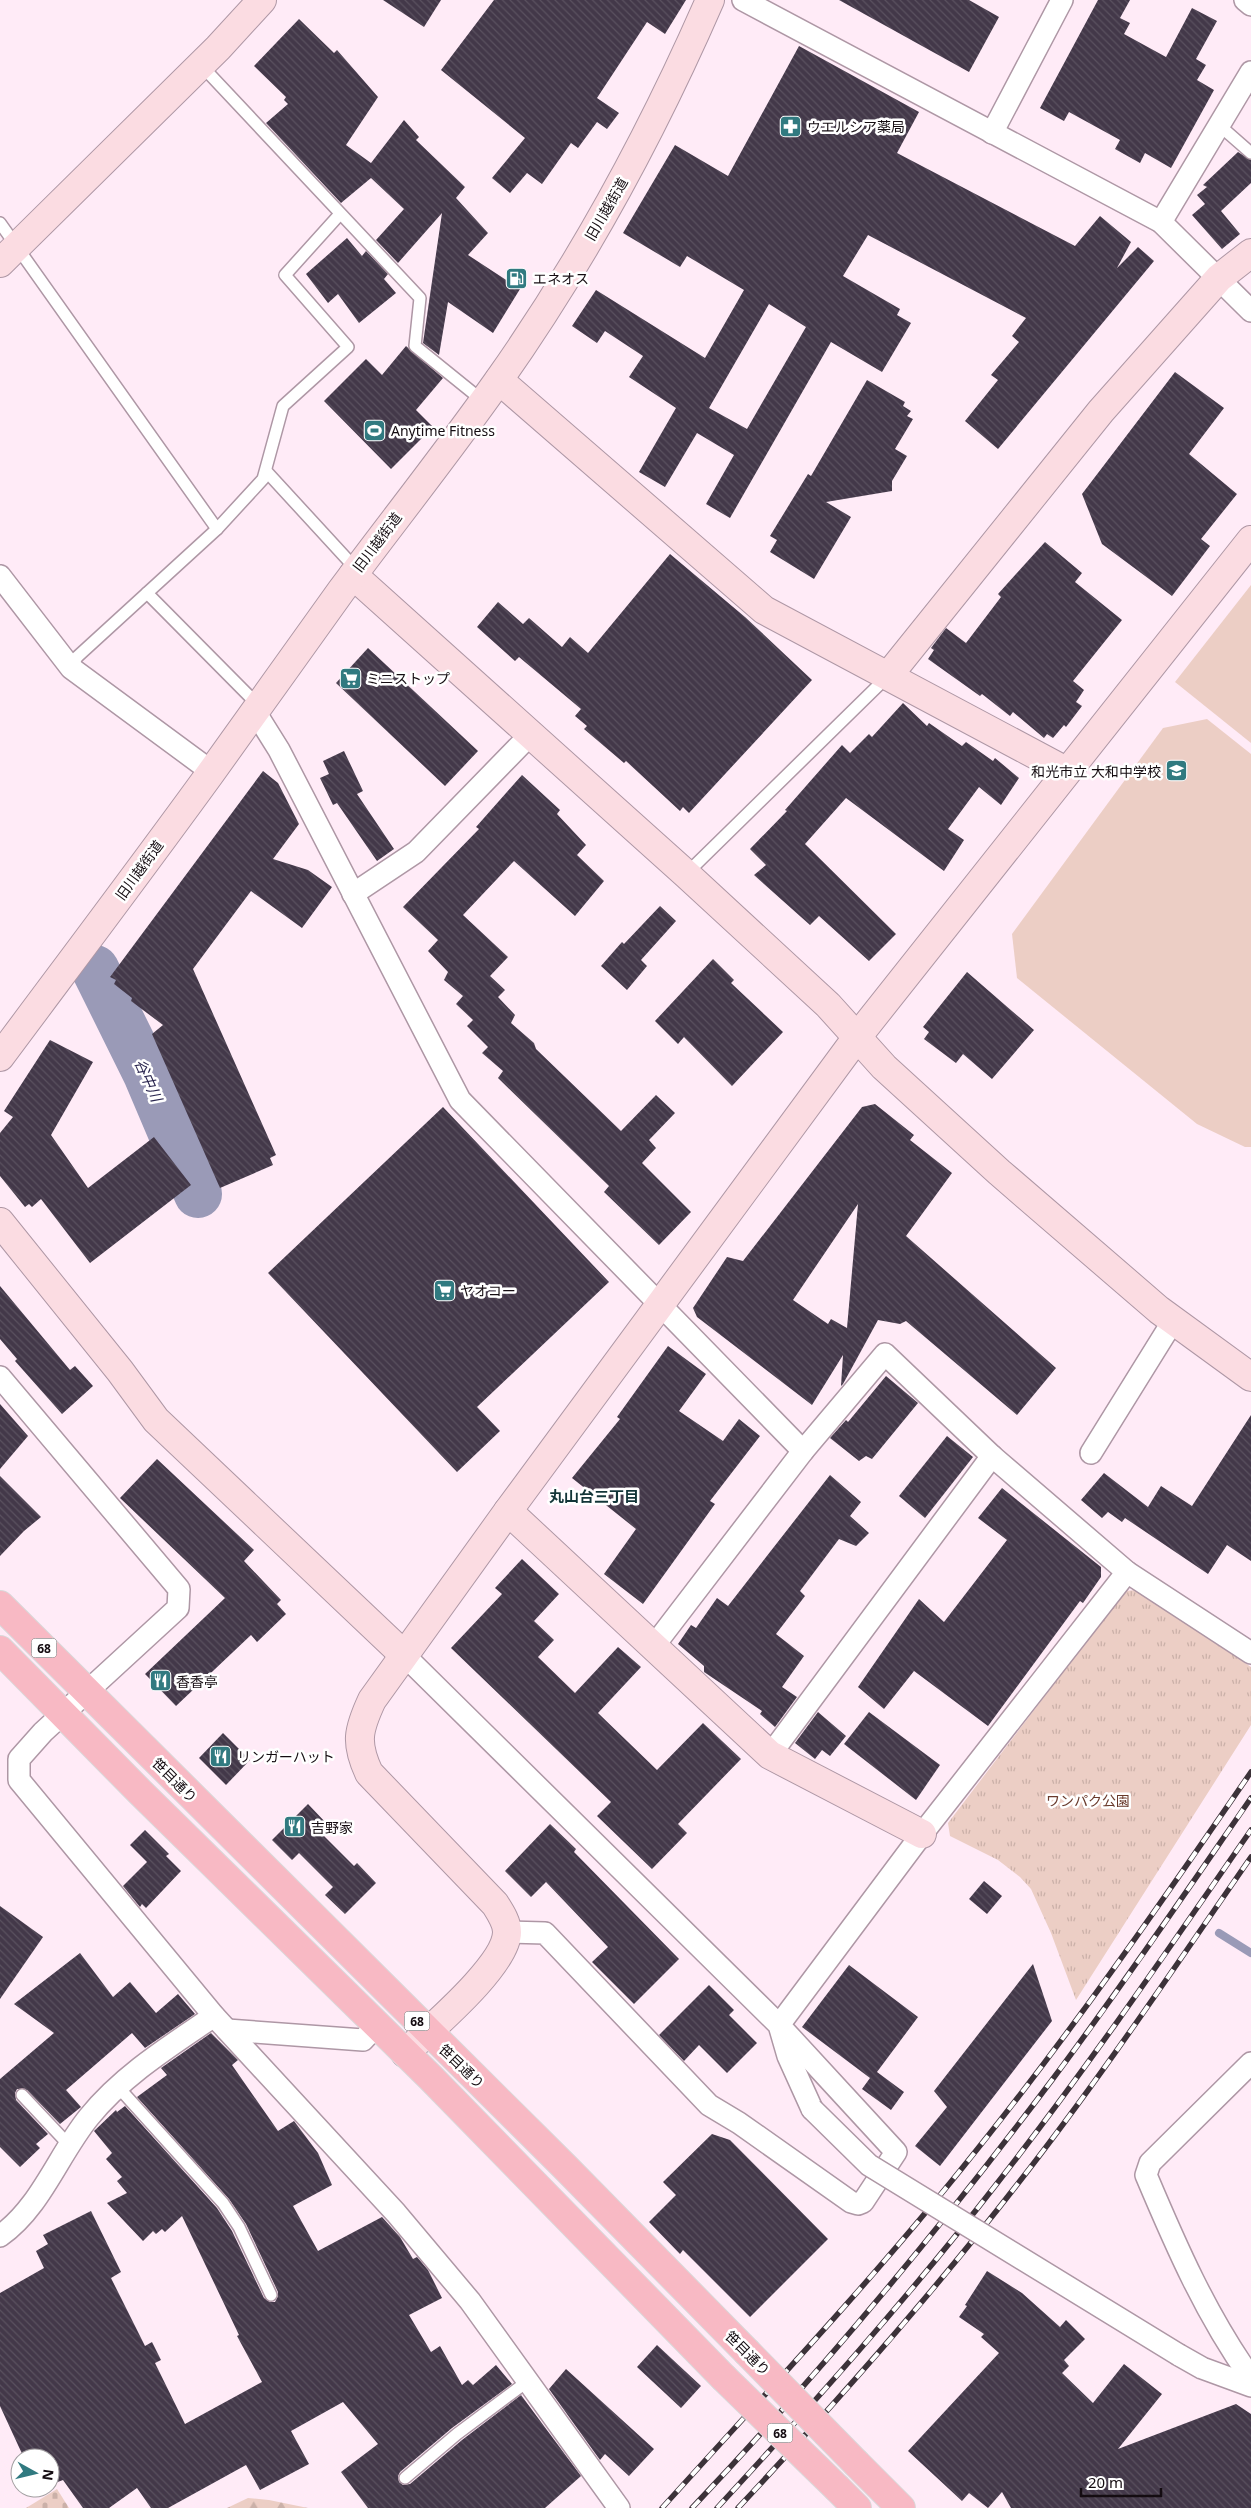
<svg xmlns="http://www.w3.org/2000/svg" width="1251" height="2508" font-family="'Noto Sans','Noto Sans JP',sans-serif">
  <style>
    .forest { fill: url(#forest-firs) }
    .cemetery { fill: url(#cemetery-stones) }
    .park { fill: url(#park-tufts) }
    .garden { fill: #eccec5 }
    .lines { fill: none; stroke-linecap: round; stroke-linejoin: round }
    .stream { stroke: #9a9ab7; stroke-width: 8 }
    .river { stroke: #9a9ab7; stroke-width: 48 }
    .building { fill: url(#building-back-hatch); fill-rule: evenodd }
    .lane-casing { stroke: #ae97a5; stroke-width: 14 }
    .street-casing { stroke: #ae97a5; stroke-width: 24 }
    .secondary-casing { stroke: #ae97a5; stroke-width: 30 }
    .primary-casing { stroke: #d9d8d9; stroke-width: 30 }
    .lane { stroke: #fff; stroke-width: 11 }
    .street { stroke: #fff; stroke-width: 21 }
    .secondary { stroke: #fbdce2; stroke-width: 28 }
    .primary { stroke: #f8b9c4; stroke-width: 28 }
    .rail-casing { stroke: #3c3239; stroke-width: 5.5 }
    .rail { stroke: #fff; stroke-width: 4; stroke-dasharray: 11; stroke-linecap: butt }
    .street-bridge-casing { stroke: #ae97a5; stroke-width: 24; stroke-linecap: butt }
    .primary-bridge-casing { stroke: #d9d8d9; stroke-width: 30; stroke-linecap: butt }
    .street-bridge { stroke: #fff; stroke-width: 21 }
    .primary-bridge { stroke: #f8b9c4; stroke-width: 28 }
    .labels { text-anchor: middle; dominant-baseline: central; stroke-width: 5; stroke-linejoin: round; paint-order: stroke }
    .shield { fill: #fff; stroke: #5a5558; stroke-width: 1 }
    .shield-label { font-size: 12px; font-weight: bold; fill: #140c11 }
    .poi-label { font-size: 14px; fill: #140c11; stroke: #fff; text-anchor: start }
    .street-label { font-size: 14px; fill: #140c11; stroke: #fff }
    .park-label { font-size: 14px; fill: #69392b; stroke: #fff }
    .water-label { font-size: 15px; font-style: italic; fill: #2a264f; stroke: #fff }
    .neighbourhood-label { font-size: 15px; font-weight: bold; fill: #123538; stroke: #fff }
  </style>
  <defs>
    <pattern id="forest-firs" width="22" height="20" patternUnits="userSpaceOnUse" patternTransform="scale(1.25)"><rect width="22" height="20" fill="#eccec5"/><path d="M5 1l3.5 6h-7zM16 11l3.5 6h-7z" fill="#cab0a8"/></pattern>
    <pattern id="cemetery-stones" width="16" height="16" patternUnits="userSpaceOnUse" patternTransform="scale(1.25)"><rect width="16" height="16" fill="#eccec5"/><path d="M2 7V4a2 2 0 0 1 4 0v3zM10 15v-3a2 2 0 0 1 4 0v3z" fill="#cab0a8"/></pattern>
    <pattern id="park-tufts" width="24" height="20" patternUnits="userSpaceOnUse" patternTransform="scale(1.25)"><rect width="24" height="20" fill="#eccec5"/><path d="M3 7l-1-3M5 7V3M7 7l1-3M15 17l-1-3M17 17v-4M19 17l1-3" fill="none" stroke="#cab0a8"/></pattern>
    <pattern id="building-back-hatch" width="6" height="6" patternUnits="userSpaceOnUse" patternTransform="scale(1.25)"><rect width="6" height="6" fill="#433849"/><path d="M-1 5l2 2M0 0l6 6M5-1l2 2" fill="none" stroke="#5a515f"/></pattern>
  </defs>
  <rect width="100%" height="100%" fill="#ffebf7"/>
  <polygon class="forest" points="248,2498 269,2500 308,2508 227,2508"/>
  <polygon class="cemetery" points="57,2489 69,2508 26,2508"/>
  <polygon class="park" points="1136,1590 1251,1667 1251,1725 1076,2000 1051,1933 1031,1889 1020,1877 998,1860 950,1836 948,1823 1125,1591"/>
  <g class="garden">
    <polygon points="1251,585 1251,743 1175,682"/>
    <polygon points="1207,719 1251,754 1251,1147 1245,1147 1197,1124 1017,978 1012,934 1163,728"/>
  </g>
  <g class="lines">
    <polyline class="stream" points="1219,1933 1251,1953"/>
    <polyline class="river" points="95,969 147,1074 198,1194"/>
  </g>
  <g class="building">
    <polygon points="383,0 441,0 424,27"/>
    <polygon points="494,0 686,0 665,34 647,22 597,98 619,113 607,129 597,122 578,148 571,143 542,184 527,173 510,193 492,178 525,138 441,70"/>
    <polygon points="839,0 969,0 999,17 969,72"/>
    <polygon points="1098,0 1130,0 1120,18 1130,23 1124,34 1166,57 1192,8 1217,21 1196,59 1206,65 1197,80 1214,90 1171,168 1145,153 1140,163 1115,149 1120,140 1069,112 1064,121 1040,108"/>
    <polygon points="299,19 334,53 337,50 378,97 346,145 371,163 404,120 419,137 416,140 465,187 456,198 488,233 468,255 520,289 493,333 448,302 439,355 423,343 442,213 398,263 376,240 404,209 371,178 341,203 266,123 288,104 284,100 286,97 254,66"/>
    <path d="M 799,46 L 919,112 L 897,153 L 1075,246 L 1100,216 L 1131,242 L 1117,268 L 1138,247 L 1154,261 L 998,449 L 965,421 L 998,380 L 991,375 L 1019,342 L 1012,336 L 1026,318 L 868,235 L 843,276 L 900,309 L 897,315 L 911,323 L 882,372 L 831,342 L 730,518 L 706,504 L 734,455 L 697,433 L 665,487 L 639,472 L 676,408 L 629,377 L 643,356 L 605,331 L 597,343 L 572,326 L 596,290 L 705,358 L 744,290 L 687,256 L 680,267 L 623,233 L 675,145 L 728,176 ZM 769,304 L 806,327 L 747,429 L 709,408 Z"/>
    <polygon points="1238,152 1251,160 1251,183 1221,211 1240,234 1222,249 1192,215 1205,204 1197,195 1207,187 1203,185"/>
    <polygon points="347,238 362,256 366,251 388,274 384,279 396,293 359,323 338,294 328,303 306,274"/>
    <polygon points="406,346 443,378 416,410 433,427 391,469 324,401 366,359 382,375"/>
    <polygon points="1175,372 1224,408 1189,454 1237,494 1201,539 1210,546 1172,596 1102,544 1082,494"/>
    <polygon points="867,380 905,402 903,406 911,411 907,416 913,419 895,449 907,456 892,481 892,491 826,502 851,517 814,579 770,552 777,540 770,536 808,474 811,476"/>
    <polygon points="1045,542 1082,573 1075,582 1122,620 1073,681 1084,690 1076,702 1082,706 1066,727 1064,725 1053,738 1047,734 1044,738 1013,712 1010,716 982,694 980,696 928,659 934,650 931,648 946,628 966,643 1001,597 998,594"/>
    <polygon points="670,554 745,617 812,680 689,813 683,807 680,811 626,761 624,763 584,729 587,726 575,716 581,709 519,657 515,661 477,627 498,602 523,624 529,618 562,647 570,637 588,653"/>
    <polygon points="368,648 478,751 445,786 336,683"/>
    <polygon points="903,703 927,726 929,723 962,746 966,742 993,761 995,758 1019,778 1001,805 979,787 948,829 964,840 944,871 846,798 805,844 896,934 869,961 819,916 810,925 754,875 766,865 750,849 787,811 785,810 842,745 850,753 869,734 872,737"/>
    <polygon points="344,751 363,791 357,794 394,849 377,861 337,803 333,805 320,778 329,774 323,761"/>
    <polygon points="263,771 278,783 299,824 273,859 308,870 332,887 302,928 251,891 193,969 276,1155 270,1158 273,1165 220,1188 152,1034 163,1025 131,1001 132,998 114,984 116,980 110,977"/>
    <polygon points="522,775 560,810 557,814 586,845 577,855 604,881 575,916 514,861 463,915 508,957 490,976 505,990 498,997 515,1015 511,1023 534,1043 536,1049 621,1131 656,1095 675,1113 649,1140 656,1148 642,1163 691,1212 659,1245 604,1192 609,1186 498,1078 503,1071 482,1053 488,1047 467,1026 473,1020 456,1004 463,996 444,980 448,972 428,951 438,940 403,907 479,829 476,827"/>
    <polygon points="660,906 676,921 641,960 647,966 627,990 601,966 622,942 624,944"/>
    <polygon points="713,959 734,980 731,983 783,1032 732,1086 684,1037 678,1044 655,1021"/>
    <polygon points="967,972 1034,1030 992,1079 963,1054 956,1063 924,1039 929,1032 923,1027"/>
    <polygon points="50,1040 93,1062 51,1135 88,1188 154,1137 191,1185 90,1263 41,1199 32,1207 29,1204 25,1207 0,1176 0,1133 13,1117 4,1111"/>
    <path d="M 875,1104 L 914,1135 L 910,1140 L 952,1173 L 906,1236 L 1056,1368 L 1017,1415 L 906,1321 L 900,1324 L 878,1320 L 843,1384 L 841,1386 L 843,1355 L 812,1405 L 697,1317 L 693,1308 L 727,1257 L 743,1261 L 862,1107 ZM 858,1204 L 847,1328 L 831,1319 L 828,1324 L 793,1300 Z"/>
    <polygon points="443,1107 609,1282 477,1407 500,1431 457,1472 268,1273"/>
    <polygon points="0,1286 70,1370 75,1366 93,1386 62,1414 15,1361 17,1359 0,1339"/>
    <polygon points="668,1346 706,1374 679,1411 723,1441 739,1419 760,1436 710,1501 715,1504 643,1604 604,1574 636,1529 572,1478 620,1419 617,1417"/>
    <polygon points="886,1376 918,1403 872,1459 866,1456 859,1461 830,1438 846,1420 848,1422"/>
    <polygon points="0,1404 28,1436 0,1469"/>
    <polygon points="1251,1415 1251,1561 1227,1545 1208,1574 1125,1518 1122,1522 1108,1512 1102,1518 1081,1500 1104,1473 1148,1507 1161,1486 1192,1506"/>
    <polygon points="947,1436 973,1457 925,1518 899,1496"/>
    <polygon points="157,1459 254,1550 244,1561 281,1600 277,1604 286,1614 257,1642 251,1635 176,1706 145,1674 225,1598 120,1498"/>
    <polygon points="830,1475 861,1502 850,1516 869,1533 856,1546 839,1539 800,1591 805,1596 776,1634 804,1656 782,1687 797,1697 775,1727 760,1714 762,1711 704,1672 704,1666 678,1644 691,1625 696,1628 717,1598 728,1606"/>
    <polygon points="0,1476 41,1517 24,1531 0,1556"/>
    <polygon points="1002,1488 1101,1567 1101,1577 1083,1603 1080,1601 988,1726 914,1671 884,1709 858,1687 919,1599 944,1622 1007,1540 978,1518"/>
    <polygon points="522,1559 559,1594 534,1621 554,1640 538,1657 575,1693 618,1647 641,1667 598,1713 657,1770 703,1723 741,1759 678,1824 687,1833 652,1869 597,1816 611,1802 451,1648 502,1594 495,1588"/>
    <polygon points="818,1712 846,1736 830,1756 822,1750 815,1759 795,1743"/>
    <polygon points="869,1712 940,1765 916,1800 844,1744"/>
    <polygon points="223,1733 250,1760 226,1785 199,1758"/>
    <polygon points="308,1804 328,1825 320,1832 354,1866 357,1863 376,1883 345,1914 325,1895 333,1887 299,1853 292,1860 272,1840"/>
    <polygon points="550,1824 576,1849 574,1852 679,1959 634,2004 592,1962 608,1947 546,1882 531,1897 505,1871"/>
    <polygon points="145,1830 169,1854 166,1856 181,1871 146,1908 142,1904 140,1907 123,1886 147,1862 130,1845"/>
    <polygon points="984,1881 1002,1896 987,1914 969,1899"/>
    <polygon points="0,1906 43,1937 0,1999"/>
    <polygon points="80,1953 113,1997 130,1982 156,2013 178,1994 195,2014 145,2048 132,2033 66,2090 81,2107 60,2124 27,2090 17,2089 15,2093 16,2100 48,2134 36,2144 40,2148 20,2167 0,2147 0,2079 54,2033 14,2004"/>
    <polygon points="1033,1964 1052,2021 940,2166 915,2146 947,2107 934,2091"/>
    <polygon points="849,1965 918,2017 877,2072 904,2092 891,2110 862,2089 870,2078 802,2027"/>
    <polygon points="709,1985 734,2010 729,2015 757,2043 727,2073 699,2045 684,2061 659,2035"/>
    <polygon points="211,2033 238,2060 232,2065 278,2131 294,2121 318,2153 332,2185 293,2206 318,2251 382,2217 400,2237 413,2259 417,2257 428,2270 442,2298 409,2315 431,2352 440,2346 462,2385 468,2380 473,2385 496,2365 512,2384 452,2428 400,2472 398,2476 399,2482 403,2485 410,2484 462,2440 521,2395 581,2476 545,2508 368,2508 341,2472 378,2444 343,2402 291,2431 309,2464 260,2490 246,2465 168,2508 151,2508 137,2488 109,2508 83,2508 63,2480 50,2485 50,2458 24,2458 0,2406 0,2293 44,2268 36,2251 48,2244 43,2235 91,2211 121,2272 111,2278 145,2346 152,2342 161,2360 155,2363 185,2424 262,2382 237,2336 239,2335 182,2216 165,2232 162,2229 156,2234 153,2231 143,2241 107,2203 127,2193 117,2181 122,2177 106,2159 112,2153 94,2131 116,2110 117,2112 125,2106 217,2208 232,2231 264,2298 270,2302 275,2302 278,2296 278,2292 246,2224 229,2199 137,2097 167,2075 161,2068"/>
    <polygon points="712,2134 730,2140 828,2239 750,2317 683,2250 680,2254 649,2222 676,2195 663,2182"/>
    <polygon points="987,2271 1022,2293 1060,2327 1066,2320 1085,2339 1064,2360 1069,2366 1062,2373 1093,2403 1124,2364 1162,2394 1118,2449 1236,2404 1251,2414 1251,2508 1011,2508 1002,2492 988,2508 969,2493 962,2501 908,2451 999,2353 981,2337 984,2334 959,2317 967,2306 965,2305"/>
    <polygon points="657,2345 701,2386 681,2408 637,2367"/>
    <polygon points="566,2369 654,2449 629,2476 605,2454 600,2460 549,2389"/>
  </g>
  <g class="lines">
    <defs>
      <g id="lane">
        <polyline points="200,64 420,298 415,346 483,401"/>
        <polyline points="1219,125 1251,153"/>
        <polyline points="0,223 217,529"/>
        <polyline points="266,471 357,570"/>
        <polyline points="147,593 258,705"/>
        <polyline points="71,668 77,657 217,529 263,479 283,406 348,347 285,275 340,214"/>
        <polyline points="686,874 888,676"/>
        <polyline points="119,2088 223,2203 239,2227 271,2295"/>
        <polyline points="22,2095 69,2145"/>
        <polyline points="405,2478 457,2434 528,2381"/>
      </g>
      <g id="street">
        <polyline points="743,0 1161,222 1251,311"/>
        <polyline points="1245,0 1251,5"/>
        <polyline points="992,133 1062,0"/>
        <polyline points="1161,222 1251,72"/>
        <polyline points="0,576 71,668 212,772"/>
        <polyline points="254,710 279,750 460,1100 803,1451"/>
        <polyline points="353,894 416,852 530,735"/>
        <polyline points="0,1377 179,1589 178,1608 43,1732 19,1759 19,1780 214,2016 396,2213 470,2301 619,2508"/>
        <polyline points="1091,1453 1173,1321"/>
        <polyline points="653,1647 803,1451 885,1354 992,1456 1127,1572 1251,1653"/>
        <polyline points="404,1655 779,2025 788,2056 812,2109"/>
        <polyline points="770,1755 992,1456"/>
        <polyline points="507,1932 545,1933 709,2105 739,2123 851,2202 858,2204 863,2202 896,2152 779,2025 922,1834 1127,1572"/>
        <polyline points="227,2030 363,2040 377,2025"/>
        <path d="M 1251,2063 L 1150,2163 L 1146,2175 C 1176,2246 1206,2315 1251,2378"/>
        <path d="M 0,2236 C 41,2207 58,2155 89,2117 C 123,2075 170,2046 214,2016"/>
        <polyline points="1179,2355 1202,2368 1251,2386"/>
      </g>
      <g id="secondary">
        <polyline points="0,263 218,48 262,0"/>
        <polyline points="499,380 764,610 1066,771"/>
        <polyline points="353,575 686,874 828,1005 884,1067 999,1172 1159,1310 1251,1377"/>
        <polyline points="888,676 1101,411 1219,278 1251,253"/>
        <path d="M 0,1057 C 70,963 141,869 210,774 C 254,713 297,652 341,591 C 393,521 448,452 498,381 C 582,262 652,133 710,0"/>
        <polyline points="0,1222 120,1371 156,1420 404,1655"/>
        <polyline points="508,1511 770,1755 922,1834"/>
        <path d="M 405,2053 C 430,2029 507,1965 507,1932 C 507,1922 500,1912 495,1904 L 369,1773 C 355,1743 358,1730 372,1700 L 508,1511 L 858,1036 L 1251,540"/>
      </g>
      <g id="primary">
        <polyline points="0,1605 565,2167 746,2351"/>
        <polyline points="0,1650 140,1792 431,2078 723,2377"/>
        <polyline points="857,2464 901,2508"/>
        <polyline points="838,2489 857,2508"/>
      </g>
    </defs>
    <use href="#lane" class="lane-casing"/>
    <use href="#street" class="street-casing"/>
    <use href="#secondary" class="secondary-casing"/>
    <use href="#primary" class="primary-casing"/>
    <use href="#lane" class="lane"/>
    <use href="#street" class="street"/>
    <use href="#secondary" class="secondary"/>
    <use href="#primary" class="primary"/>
    <defs>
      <g id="rail">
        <path d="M 662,2508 C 764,2395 868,2285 963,2167 C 1066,2040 1159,1906 1251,1772"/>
        <path d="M 692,2508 C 820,2373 940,2229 1052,2080 C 1121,1988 1186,1892 1251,1798"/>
        <path d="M 717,2508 C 813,2404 908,2298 995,2186 C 1085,2071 1168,1950 1251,1830"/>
        <path d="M 738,2508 C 835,2404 929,2298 1016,2186 C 1099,2080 1174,1968 1251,1857"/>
      </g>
    </defs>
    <use href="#rail" class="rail-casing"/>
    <use href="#rail" class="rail"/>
    <defs>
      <polyline id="street-bridge" points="812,2109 869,2165 1179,2355"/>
      <g id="primary-bridge">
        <polyline points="746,2351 857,2464"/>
        <polyline points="723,2377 838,2489"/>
      </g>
    </defs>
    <use href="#street-bridge" class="street-bridge-casing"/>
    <use href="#primary-bridge" class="primary-bridge-casing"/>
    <use href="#street-bridge" class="street-bridge"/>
    <use href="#primary-bridge" class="primary-bridge"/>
  </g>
  <defs>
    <symbol id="pharmacy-square" viewBox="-11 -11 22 22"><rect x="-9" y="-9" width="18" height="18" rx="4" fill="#317a80" stroke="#fff"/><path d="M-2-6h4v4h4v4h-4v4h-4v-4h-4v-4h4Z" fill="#fff"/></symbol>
    <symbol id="fuel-square" viewBox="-11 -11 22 22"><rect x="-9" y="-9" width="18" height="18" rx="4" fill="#317a80" stroke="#fff"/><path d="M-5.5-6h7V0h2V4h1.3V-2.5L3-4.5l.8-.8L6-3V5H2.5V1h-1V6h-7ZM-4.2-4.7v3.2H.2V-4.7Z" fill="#fff"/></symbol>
    <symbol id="stadium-square" viewBox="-11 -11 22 22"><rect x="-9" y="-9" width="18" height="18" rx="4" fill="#317a80" stroke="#fff"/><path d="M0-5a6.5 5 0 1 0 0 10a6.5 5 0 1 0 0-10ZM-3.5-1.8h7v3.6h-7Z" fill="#fff"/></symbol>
    <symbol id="supermarket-square" viewBox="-11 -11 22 22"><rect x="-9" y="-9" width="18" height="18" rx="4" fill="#317a80" stroke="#fff"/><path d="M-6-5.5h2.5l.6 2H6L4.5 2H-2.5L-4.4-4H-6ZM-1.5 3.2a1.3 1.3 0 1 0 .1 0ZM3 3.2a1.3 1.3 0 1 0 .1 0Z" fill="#fff"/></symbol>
    <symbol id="school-square" viewBox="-11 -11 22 22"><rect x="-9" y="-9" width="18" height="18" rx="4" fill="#317a80" stroke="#fff"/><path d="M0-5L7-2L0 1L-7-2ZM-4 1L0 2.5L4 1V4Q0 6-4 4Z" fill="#fff"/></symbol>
    <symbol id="restaurant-square" viewBox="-11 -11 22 22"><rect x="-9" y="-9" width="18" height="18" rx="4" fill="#317a80" stroke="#fff"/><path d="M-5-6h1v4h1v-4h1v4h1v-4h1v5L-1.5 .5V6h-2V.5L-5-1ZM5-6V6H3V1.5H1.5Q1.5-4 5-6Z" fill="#fff"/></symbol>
  </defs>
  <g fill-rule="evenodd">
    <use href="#pharmacy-square" x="778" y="114" width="25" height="25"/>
    <use href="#fuel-square" x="504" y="266" width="25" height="25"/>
    <use href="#stadium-square" x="362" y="418" width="25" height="25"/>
    <use href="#supermarket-square" x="338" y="666" width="25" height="25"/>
    <use href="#school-square" x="1164" y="758" width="25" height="25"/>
    <use href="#supermarket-square" x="432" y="1278" width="25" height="25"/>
    <use href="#restaurant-square" x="148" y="1668" width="25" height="25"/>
    <use href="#restaurant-square" x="208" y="1744" width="25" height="25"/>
    <use href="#restaurant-square" x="282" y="1814" width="25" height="25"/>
  </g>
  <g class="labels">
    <g class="shield">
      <rect x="31.5" y="1638.5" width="25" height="19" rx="4"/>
      <rect x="404.5" y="2011.5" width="25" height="19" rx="4"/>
      <rect x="767.5" y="2423.5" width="25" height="19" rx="4"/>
    </g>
    <g class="shield-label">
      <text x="44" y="1648">68</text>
      <text x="417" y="2021">68</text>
      <text x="780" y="2433">68</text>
    </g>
    <g class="poi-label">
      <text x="807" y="126">ウエルシア薬局</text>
      <text x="533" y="278">エネオス</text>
      <text x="391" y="430">Anytime Fitness</text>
      <text x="366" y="678">ミニストップ</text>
      <text x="1161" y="771" text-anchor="end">和光市立 大和中学校</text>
      <text x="460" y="1290">ヤオコー</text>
      <text x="176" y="1681">香香亭</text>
      <text x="237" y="1756">リンガーハット</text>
      <text x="311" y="1827">吉野家</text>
    </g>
    <g class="street-label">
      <text transform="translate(606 209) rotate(-60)">旧川越街道</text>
      <text transform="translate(377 542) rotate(-53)">旧川越街道</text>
      <text transform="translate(139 870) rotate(-54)">旧川越街道</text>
      <text transform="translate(175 1780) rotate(45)">笹目通り</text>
      <text transform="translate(462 2066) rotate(44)">笹目通り</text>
      <text transform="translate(748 2353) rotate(45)">笹目通り</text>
    </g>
    <g class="park-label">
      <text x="1088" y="1800">ワンパク公園</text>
    </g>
    <g class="water-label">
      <text transform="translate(149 1080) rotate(66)">谷中川</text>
    </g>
    <g class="neighbourhood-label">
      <text x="594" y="1496">丸山台三丁目</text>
    </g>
  </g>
  <g transform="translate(35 2473) rotate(98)"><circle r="24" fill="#ffffff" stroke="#a19ea0"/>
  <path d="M0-4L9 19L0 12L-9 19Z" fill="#317a80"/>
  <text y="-8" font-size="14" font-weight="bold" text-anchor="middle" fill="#140c11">N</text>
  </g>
  <path d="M1081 2488v8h80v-8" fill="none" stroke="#140c11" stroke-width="2.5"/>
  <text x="1088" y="2488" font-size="15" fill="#140c11" stroke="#ffffff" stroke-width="4" paint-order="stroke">20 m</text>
</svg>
